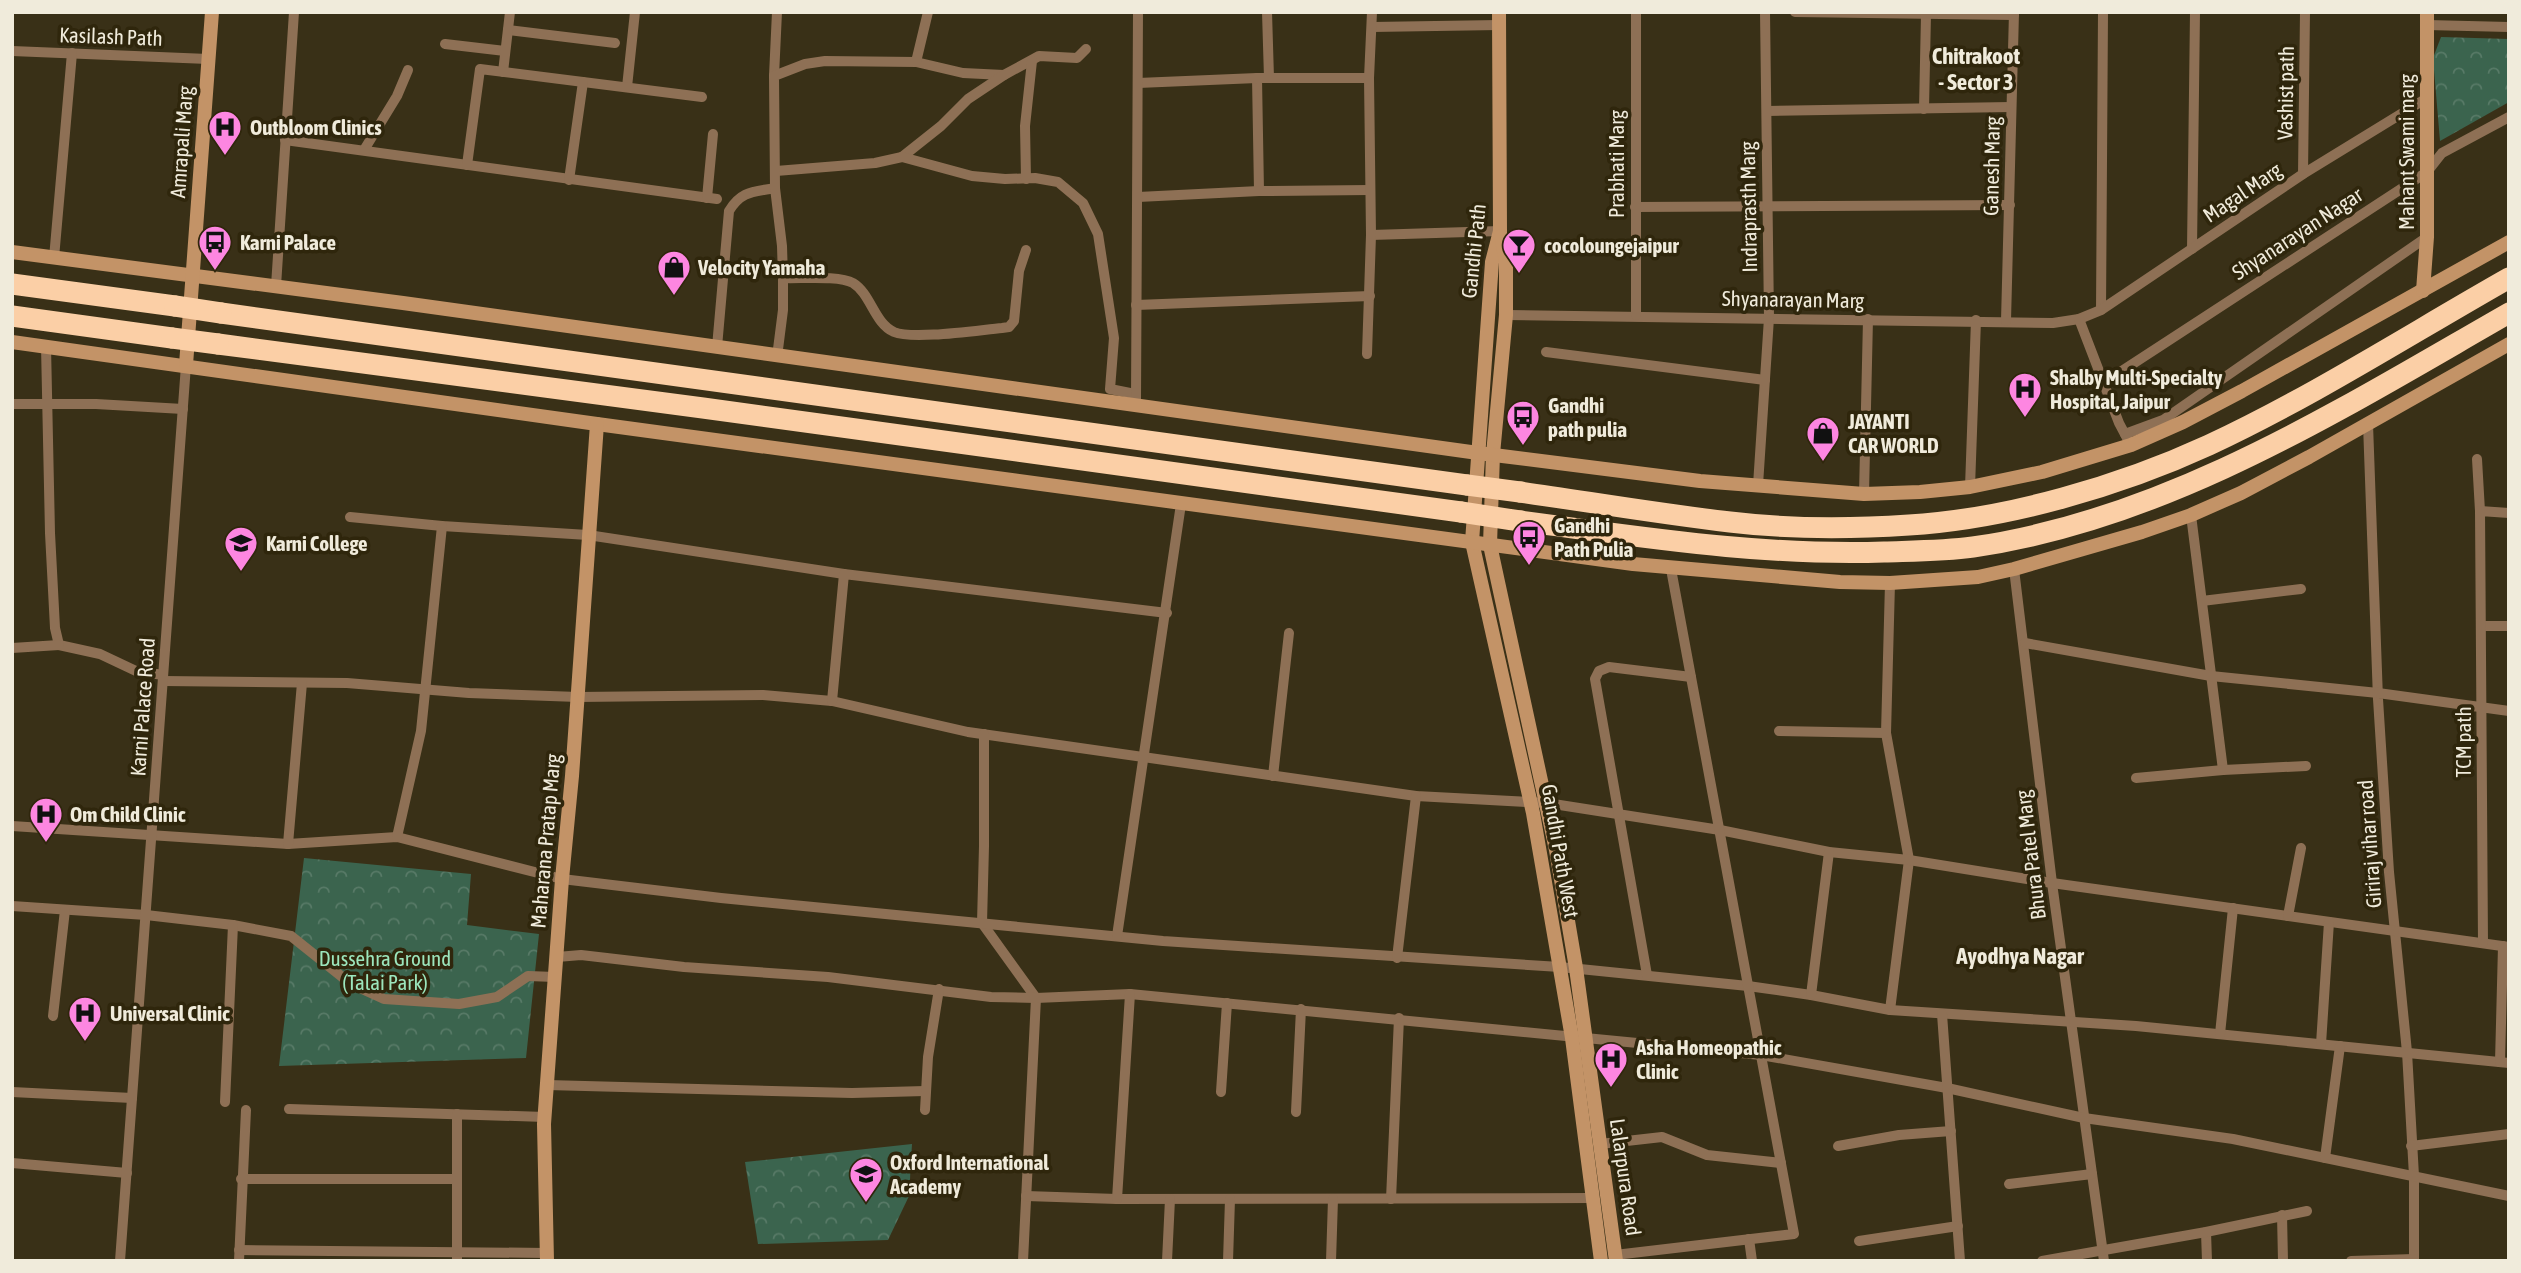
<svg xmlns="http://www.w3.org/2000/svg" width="2521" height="1273" font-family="'Asap Condensed',sans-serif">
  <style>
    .forest { fill: url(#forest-crowns) }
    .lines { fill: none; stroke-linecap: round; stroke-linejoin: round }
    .street { stroke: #8e7055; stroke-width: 10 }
    .secondary { stroke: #c39367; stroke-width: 14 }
    .highway { stroke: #fbcfa6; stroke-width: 21 }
    .highway-bridge { stroke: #fbcfa6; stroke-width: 21 }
    .labels { text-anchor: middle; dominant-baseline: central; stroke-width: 7; stroke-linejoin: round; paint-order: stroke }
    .street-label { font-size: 21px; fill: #f0ebdb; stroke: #2f260c }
    .poi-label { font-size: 21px; font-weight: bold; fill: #f0ebdb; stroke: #2f260c; text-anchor: start }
    .park-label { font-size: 21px; fill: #9ce6bd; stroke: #2f260c }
    .neighbourhood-label { font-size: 23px; font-weight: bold; fill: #f0ebdb; stroke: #2f260c }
  </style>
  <defs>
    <pattern id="forest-crowns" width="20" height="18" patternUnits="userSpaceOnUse" patternTransform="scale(1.75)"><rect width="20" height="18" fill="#3b644e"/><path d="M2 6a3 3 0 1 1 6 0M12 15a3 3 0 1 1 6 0" fill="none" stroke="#587a67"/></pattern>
  </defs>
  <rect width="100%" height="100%" fill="#393017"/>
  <g class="forest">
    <polygon points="2441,37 2509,39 2509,102 2440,141 2433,58"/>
    <polygon points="304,858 471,874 467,925 539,934 526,1058 279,1066"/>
    <polygon points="912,1144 909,1196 888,1240 758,1244 745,1162"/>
  </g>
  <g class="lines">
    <g class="street">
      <polyline points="1267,12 1269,78"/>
      <polyline points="1795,12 2014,15"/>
      <polyline points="2427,25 2509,27"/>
      <polyline points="1372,27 1499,25"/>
      <polyline points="508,30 615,43"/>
      <polyline points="445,44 505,51"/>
      <polyline points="12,51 208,59"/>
      <polyline points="916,62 963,73 1004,75"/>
      <polyline points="503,72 510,12"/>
      <polyline points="774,76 777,12"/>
      <polyline points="1257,78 1259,191"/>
      <polyline points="1138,83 1257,78 1369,78"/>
      <polyline points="627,87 635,12"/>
      <polyline points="1924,109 1926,14"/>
      <polyline points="1767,111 2011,107"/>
      <polyline points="285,140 717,199"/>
      <polyline points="364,150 397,96 408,70"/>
      <polyline points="902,157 941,126 968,99 1004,75 1039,56 1077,58 1086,49"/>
      <polyline points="467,165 480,69 702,97"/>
      <polyline points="776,171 875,163 902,157 972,176 1005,179 1035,178 1058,182 1083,203 1098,234 1114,338 1110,389 1135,394"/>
      <polyline points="2303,174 2305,12"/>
      <polyline points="1026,179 1025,126 1032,61"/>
      <polyline points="569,180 583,82"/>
      <polyline points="1138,197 1259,191 1370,190"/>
      <polyline points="707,198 713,134"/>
      <polyline points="1635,207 2010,205"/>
      <polyline points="1371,235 1500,231"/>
      <polyline points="2192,249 2195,12"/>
      <polyline points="54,258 72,53"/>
      <path d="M 783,278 C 799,279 839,275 853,283 C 871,294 874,323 894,332 C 913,340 979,330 1002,328 L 1009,327 L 1014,321 L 1019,271 L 1026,250"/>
      <polyline points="276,286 294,12"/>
      <polyline points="1136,305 1370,296"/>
      <polyline points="2101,310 2103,12"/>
      <polyline points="1506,315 2053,323 2079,319 2101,310 2303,174 2427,98"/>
      <polyline points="1636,315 1636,12"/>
      <polyline points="2079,319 2119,423 2128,440"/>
      <polyline points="2006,321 2014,12"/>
      <polyline points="46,346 50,533 55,628 59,645 100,654 136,671 163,675"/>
      <path d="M 717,347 L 729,211 C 741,191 753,192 775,188"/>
      <polyline points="1546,352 1765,380"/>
      <polyline points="1367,354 1371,235 1369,78 1372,12"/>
      <polyline points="777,357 783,310 783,278 782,246 775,188 774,76 805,64 825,61 916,62 928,12"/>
      <polyline points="2105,382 2427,172 2442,153 2509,117"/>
      <polyline points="1136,401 1138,12"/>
      <polyline points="12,404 96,404 183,409"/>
      <polyline points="2368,424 2378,699 2389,872 2407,1052 2414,1176 2414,1261"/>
      <polyline points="2125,434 2163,420 2427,237"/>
      <polyline points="2477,459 2480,511"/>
      <polyline points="1758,485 1769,318 1765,12"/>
      <polyline points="1970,487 1976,320"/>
      <polyline points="1864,494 1868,319"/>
      <polyline points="2191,515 2223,770"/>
      <polyline points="350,517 442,526 588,535 844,574"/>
      <polyline points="2014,569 2052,883 2104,1261"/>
      <polyline points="1890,583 1886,733 1909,860 1890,1010"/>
      <polyline points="2202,601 2301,589"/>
      <polyline points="2482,626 2509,626"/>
      <polyline points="2025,643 2211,676 2378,693 2509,711"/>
      <polyline points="12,648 59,645"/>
      <polyline points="163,681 347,683 469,693 578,697 763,695 832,701 968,732 1416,796 1547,803 1720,830 1829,852 1909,860 2052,883 2509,947"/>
      <polyline points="832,701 844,574 1167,613"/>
      <polyline points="1779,731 1886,733"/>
      <polyline points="984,734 984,846 982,923 1036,998 1023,1261"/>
      <polyline points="1273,776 1289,633"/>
      <polyline points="2136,778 2223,770 2306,766"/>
      <polyline points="12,826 288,844 397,837 562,879 721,898 1163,941 1560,967 1748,986 1811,995 1890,1010 2136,1026 2509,1063"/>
      <polyline points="397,837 421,731 442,526"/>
      <polyline points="288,844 302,683"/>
      <polyline points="12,906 146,915 233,925 291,936 351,984 384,999 459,1004 497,997 528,976 555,977"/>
      <polyline points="2288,916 2301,848"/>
      <polyline points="1117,936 1181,504"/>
      <polyline points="2483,943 2480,511 2509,513"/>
      <polyline points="557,957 581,955 684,967 828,977 991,997 1036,998 1130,994 1761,1055 1947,1088 2084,1118 2233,1139 2509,1196"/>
      <polyline points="1397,958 1416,796"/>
      <polyline points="1647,975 1595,679 1599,671 1609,667 1691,677"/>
      <polyline points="1811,995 1829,852"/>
      <polyline points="1942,1014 1960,1261"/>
      <polyline points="53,1016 65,910"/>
      <polyline points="2220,1034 2233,908"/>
      <polyline points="2321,1044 2329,922"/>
      <polyline points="2500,1062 2503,946"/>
      <polyline points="547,1085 852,1093 925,1091"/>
      <polyline points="12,1092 132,1098"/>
      <polyline points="1221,1092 1227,1003"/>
      <polyline points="225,1102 233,925"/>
      <polyline points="289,1109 545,1117"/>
      <polyline points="925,1110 928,1057 939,989"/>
      <polyline points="1296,1112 1301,1009"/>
      <polyline points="1600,1144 1662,1137 1707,1155 1781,1163"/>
      <polyline points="1838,1146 1899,1135 1951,1131"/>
      <polyline points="2411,1146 2509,1134"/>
      <polyline points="2325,1158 2340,1046"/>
      <polyline points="12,1163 127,1173"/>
      <polyline points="241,1179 457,1179"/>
      <polyline points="2009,1184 2092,1174"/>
      <polyline points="1026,1196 1117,1199 1593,1198"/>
      <polyline points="1117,1199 1130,994"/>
      <polyline points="1391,1199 1399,1018"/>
      <polyline points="2282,1215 2283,1261"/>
      <polyline points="2206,1232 2207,1261"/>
      <polyline points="1749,1239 1752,1261"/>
      <polyline points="1859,1241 1958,1226"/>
      <polyline points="239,1250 547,1253"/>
      <polyline points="1615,1255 1794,1234 1671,569"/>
      <polyline points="120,1261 186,365"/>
      <polyline points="239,1261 246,1110"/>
      <polyline points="457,1261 457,1114"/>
      <polyline points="1167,1261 1170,1199"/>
      <polyline points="1228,1261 1230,1199"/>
      <polyline points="1331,1261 1333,1199"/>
      <polyline points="2042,1261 2206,1232 2307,1211"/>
      <polyline points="2351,1261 2414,1259"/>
    </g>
    <g class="secondary">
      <polyline points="1499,12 1500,231 1492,262 1472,542 1533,813 1572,1038 1601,1261"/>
      <polyline points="1501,236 1506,261 1506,315 1493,454 1490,545 1556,850 1576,968 1616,1261"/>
      <polyline points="12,252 403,303 1478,453 1700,481 1864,494 1920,492 1970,487 2042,472 2131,445 2183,422 2242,391 2509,242"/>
      <polyline points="2423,291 2427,237 2427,12"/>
      <polyline points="12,342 597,424 1633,564 1840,582 1890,583 1978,577 2014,569 2142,532 2191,515 2241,493 2309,457 2509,344"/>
      <polyline points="186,365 212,12"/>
      <polyline points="547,1261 544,1124 562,879 572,776 597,424"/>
    </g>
    <g class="highway">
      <polyline points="12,284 175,306"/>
      <polyline points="221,313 1467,485"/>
      <polyline points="12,316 172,338"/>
      <polyline points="218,344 703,408 1461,512"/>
      <path d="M 1520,492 C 1590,502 1660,514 1730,522 C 1788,529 1850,529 1909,525 C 2007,519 2120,486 2209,445 C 2312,397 2410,334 2509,278"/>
      <path d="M 1520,521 C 1643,537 1759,556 1884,552 C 1913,551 1944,551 1973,547 C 2168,519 2341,409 2509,313"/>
    </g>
    <g class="highway-bridge">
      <polyline points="175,306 221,313"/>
      <polyline points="172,338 218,344"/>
      <polyline points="1467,485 1520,492"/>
      <polyline points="1461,512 1520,521"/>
    </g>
  </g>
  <defs>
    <symbol id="hospital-pin" viewBox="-11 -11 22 30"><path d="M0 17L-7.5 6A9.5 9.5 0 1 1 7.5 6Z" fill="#fd86e1" stroke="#2f260c"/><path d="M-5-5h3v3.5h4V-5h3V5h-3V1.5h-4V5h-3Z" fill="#111"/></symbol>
    <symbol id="bus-pin" viewBox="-11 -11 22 30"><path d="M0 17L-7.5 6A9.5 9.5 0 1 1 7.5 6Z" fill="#fd86e1" stroke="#2f260c"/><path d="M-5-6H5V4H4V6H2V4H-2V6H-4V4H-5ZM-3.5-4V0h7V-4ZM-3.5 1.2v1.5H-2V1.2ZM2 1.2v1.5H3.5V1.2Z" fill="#111"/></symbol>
    <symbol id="bar-pin" viewBox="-11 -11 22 30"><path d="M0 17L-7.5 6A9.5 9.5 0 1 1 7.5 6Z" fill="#fd86e1" stroke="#2f260c"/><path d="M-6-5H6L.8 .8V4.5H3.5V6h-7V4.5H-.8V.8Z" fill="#111"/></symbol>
    <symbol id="shop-pin" viewBox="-11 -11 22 30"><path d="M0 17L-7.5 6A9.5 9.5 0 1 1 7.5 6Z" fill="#fd86e1" stroke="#2f260c"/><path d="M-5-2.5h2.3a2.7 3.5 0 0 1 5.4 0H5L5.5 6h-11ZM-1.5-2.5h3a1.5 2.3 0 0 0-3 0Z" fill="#111"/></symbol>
    <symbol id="university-pin" viewBox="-11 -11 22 30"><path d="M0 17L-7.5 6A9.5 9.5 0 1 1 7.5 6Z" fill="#fd86e1" stroke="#2f260c"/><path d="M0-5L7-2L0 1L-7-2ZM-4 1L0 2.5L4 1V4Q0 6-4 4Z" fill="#111"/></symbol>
    <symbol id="school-pin" viewBox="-11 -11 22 30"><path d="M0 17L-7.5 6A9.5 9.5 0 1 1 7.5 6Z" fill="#fd86e1" stroke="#2f260c"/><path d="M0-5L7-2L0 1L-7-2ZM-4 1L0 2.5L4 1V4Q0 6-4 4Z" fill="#111"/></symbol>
  </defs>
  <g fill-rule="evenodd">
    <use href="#hospital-pin" x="206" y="108" width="38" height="52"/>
    <use href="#bus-pin" x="196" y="223" width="38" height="52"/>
    <use href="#bar-pin" x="1500" y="226" width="38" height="52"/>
    <use href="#shop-pin" x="655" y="248" width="38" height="52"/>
    <use href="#hospital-pin" x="2006" y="370" width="38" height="52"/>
    <use href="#bus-pin" x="1504" y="398" width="38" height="52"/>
    <use href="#shop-pin" x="1804" y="414" width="38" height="52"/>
    <use href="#bus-pin" x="1510" y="518" width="38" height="52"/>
    <use href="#university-pin" x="222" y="524" width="38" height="52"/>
    <use href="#hospital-pin" x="27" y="795" width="38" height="52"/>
    <use href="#hospital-pin" x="66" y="994" width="38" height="52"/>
    <use href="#hospital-pin" x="1592" y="1040" width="38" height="52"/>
    <use href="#school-pin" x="847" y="1155" width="38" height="52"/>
  </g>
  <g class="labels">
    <g class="street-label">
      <text transform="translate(111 36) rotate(2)">Kasilash Path</text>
      <text transform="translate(2285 93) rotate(-89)">Vashist path</text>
      <text transform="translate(181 142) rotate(-86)">Amrapali Marg</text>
      <text transform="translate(2406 152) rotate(-90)">Mahant Swami marg</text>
      <text transform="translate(1616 164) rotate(-90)">Prabhati Marg</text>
      <text transform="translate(1991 166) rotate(-89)">Ganesh Marg</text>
      <text transform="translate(2242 192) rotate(-34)">Magal Marg</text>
      <text transform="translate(1748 207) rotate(-91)">Indraprasth Marg</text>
      <text transform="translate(2297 233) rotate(-33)">Shyanarayan Nagar</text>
      <text transform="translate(1473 251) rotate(-84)">Gandhi Path</text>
      <text transform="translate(1793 299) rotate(1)">Shyanarayan Marg</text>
      <text transform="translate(142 707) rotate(-86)">Karni Palace Road</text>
      <text transform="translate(2463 742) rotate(-90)">TCM path</text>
      <text transform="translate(545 841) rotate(-85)">Maharana Pratap Marg</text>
      <text transform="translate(2369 844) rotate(-94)">Giriraj vihar road</text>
      <text transform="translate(1561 851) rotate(80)">Gandhi Path West</text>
      <text transform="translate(2030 855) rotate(-97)">Bhura Patel Marg</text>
      <text transform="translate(1626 1177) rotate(82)">Lalarpura Road</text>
    </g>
    <g class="poi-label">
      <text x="250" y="127">Outbloom Clinics</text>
      <text x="240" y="242">Karni Palace</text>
      <text x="1544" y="245">cocoloungejaipur</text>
      <text x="698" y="267">Velocity Yamaha</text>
      <text x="2050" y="377">Shalby Multi-Specialty<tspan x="2050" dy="24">Hospital, Jaipur</tspan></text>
      <text x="1548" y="405">Gandhi<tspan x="1548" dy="24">path pulia</tspan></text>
      <text x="1848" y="421">JAYANTI<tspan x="1848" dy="24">CAR WORLD</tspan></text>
      <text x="1554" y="525">Gandhi<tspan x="1554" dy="24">Path Pulia</tspan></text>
      <text x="266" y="543">Karni College</text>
      <text x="70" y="814">Om Child Clinic</text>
      <text x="110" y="1013">Universal Clinic</text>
      <text x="1636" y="1047">Asha Homeopathic<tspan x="1636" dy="24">Clinic</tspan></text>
      <text x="890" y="1162">Oxford International<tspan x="890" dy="24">Academy</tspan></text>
    </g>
    <g class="park-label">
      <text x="385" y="958">Dussehra Ground<tspan x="385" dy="24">(Talai Park)</tspan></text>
    </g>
    <g class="neighbourhood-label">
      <text x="1976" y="56">Chitrakoot<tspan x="1976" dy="26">- Sector 3</tspan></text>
      <text x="2020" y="956">Ayodhya Nagar</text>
    </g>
  </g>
  <rect width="2521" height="1273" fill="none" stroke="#f0ebdb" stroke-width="28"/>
</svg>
